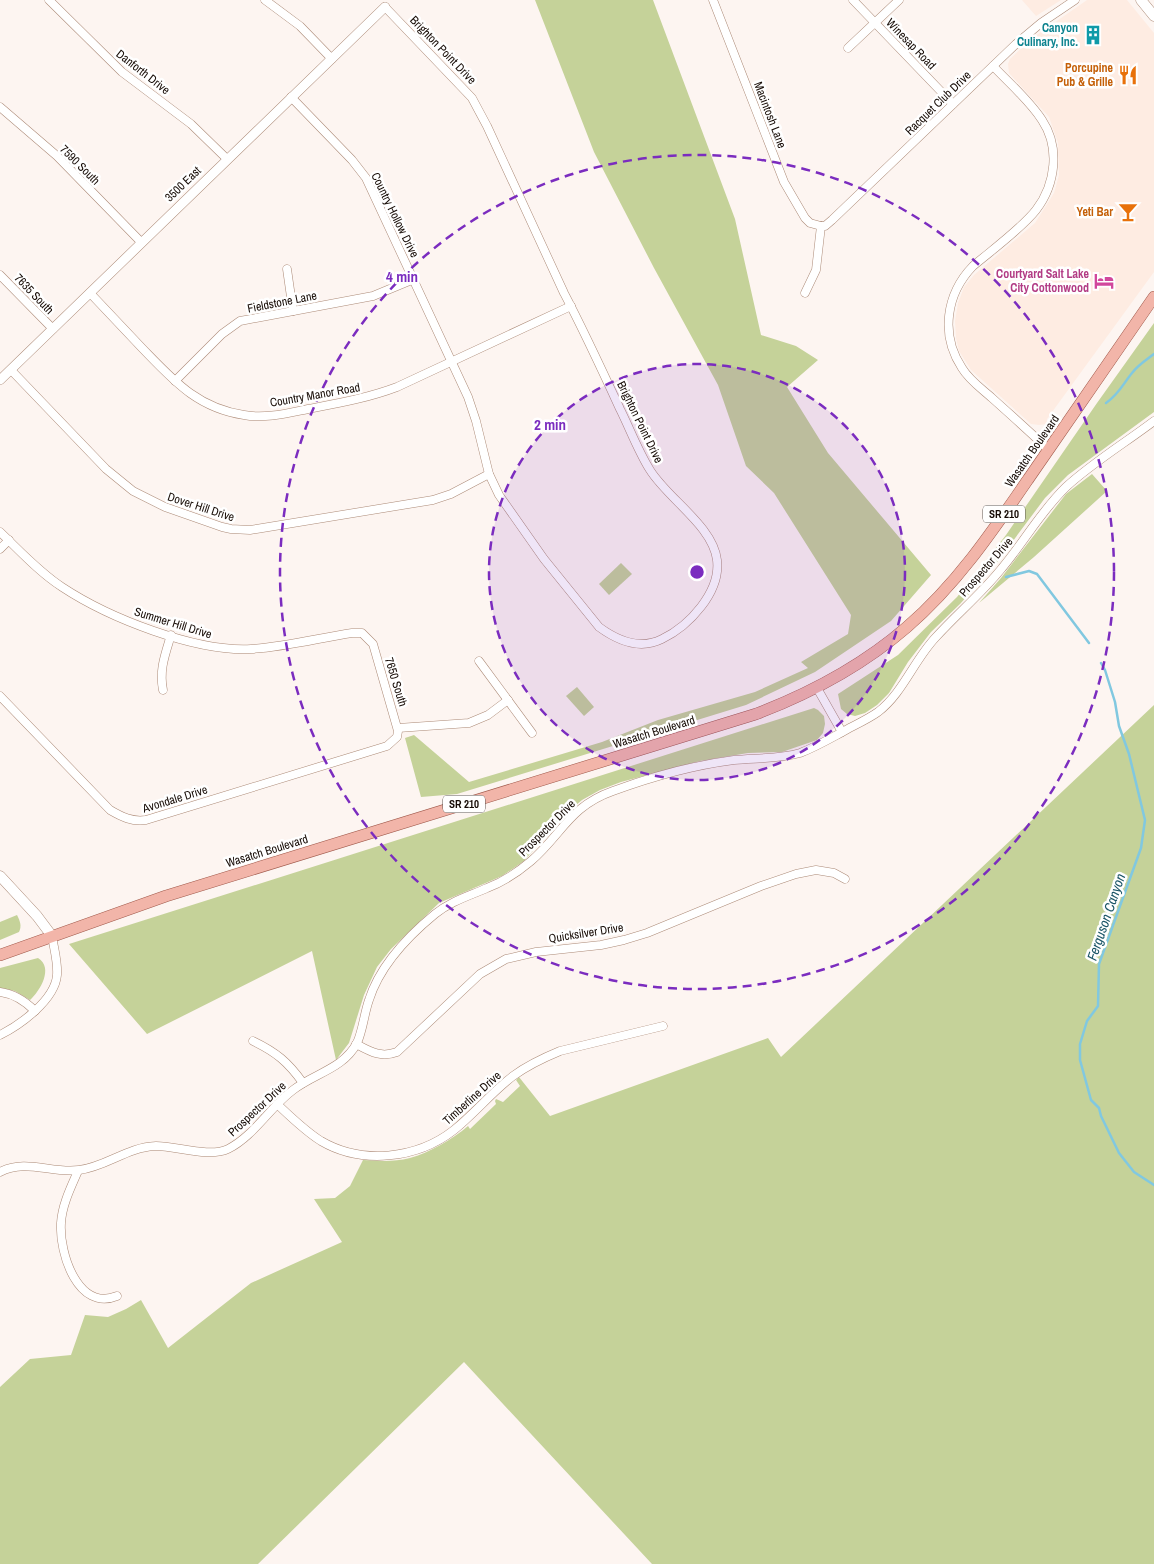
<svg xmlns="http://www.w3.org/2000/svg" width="1154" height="1564" font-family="'Archivo Narrow',sans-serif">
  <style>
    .built { fill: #feece2 }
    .green { fill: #c5d299 }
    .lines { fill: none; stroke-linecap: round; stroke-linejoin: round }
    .stream { stroke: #81c8e0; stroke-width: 2.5 }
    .minor-casing { stroke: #ac8a77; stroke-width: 9 }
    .tertiary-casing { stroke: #ac8a77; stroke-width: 10 }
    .secondary-casing { stroke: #ac8a77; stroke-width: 11 }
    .primary-casing { stroke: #a0594b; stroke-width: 12 }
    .minor { stroke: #fff; stroke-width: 8 }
    .tertiary { stroke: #fff; stroke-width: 9 }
    .secondary { stroke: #fff; stroke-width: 10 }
    .primary { stroke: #f2b5a9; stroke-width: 11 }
    .ring { fill: none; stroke: #7b2cbf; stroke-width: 2.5; stroke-dasharray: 9 6 }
    .labels { text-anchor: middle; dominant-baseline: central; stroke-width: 5; stroke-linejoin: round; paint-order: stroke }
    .shield { fill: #fff; stroke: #5c5450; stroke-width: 1 }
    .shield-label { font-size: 11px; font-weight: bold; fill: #160b05 }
    .culture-label { font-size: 12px; font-weight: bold; fill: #0d838f; stroke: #fff; text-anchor: end }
    .street-label { font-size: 12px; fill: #160b05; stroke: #fff }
    .food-label { font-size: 12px; font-weight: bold; fill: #c56008; stroke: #fff; text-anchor: end }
    .hotel-label { font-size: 12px; font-weight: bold; fill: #b23c85; stroke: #fff; text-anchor: end }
    .water-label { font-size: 14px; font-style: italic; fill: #1b5567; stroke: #fff }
    .centre { fill: #7b2cbf; stroke: #fff; stroke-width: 2.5 }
    .ring-label { font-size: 15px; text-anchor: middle; font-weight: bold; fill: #7b2cbf; stroke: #fff; stroke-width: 5; stroke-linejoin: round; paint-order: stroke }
  </style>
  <rect width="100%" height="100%" fill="#fdf5f1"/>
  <g class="built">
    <polygon points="1022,0 1061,0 1036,16"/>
    <polygon points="1087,0 1127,0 1154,33 1154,272 1047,419 1046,424 1039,425 1031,424 971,370 959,351 956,338 955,321 958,303 964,287 974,275 1035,223 1054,193 1059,175 1058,143 1049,117 1009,73 1008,64 1010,59 1031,39"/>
  </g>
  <g class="green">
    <polygon points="535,0 653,0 735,219 761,335 796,346 818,360 787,387 828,453 931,575 891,621 815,672 746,705 457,794 421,797 405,738 414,735 469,782 602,742 658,720 755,692 808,668 801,662 848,634 851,615 774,493 746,466 718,385 654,268 594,152"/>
    <polygon points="1154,323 1154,412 1068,475 1045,498 995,565 960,604 931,632 908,662 889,693 877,705 865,713 855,716 847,714 841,709 838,694 898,655 957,597 1006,535 1097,403"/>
    <polygon points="1092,474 1107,491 1034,557 979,603 1001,578 1066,494"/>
    <polygon points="621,563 632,574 609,595 599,584"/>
    <polygon points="577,687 594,707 584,716 566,696"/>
    <path d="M 1154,705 L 1154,1564 L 652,1564 L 464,1362 L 258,1564 L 0,1564 L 0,1387 L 30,1359 L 71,1355 L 85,1315 L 108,1317 L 126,1309 L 141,1300 L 168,1348 L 251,1283 L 342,1242 L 314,1199 L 335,1198 L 350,1186 L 363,1160 C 379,1161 394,1162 410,1158 C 429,1153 453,1139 468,1126 L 470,1129 L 496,1104 L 495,1101 L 496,1099 L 503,1102 L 520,1086 L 516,1080 L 519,1077 L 550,1116 L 768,1038 L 781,1057 Z"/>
    <polygon points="814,708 818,710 824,716 825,724 823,733 817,740 782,752 748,753 700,761 621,782 600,790 582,800 562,817 524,861 502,876 439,903 391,949 377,967 364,995 349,1043 336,1060 312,951 147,1034 69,944"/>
    <path d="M 17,915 C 20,921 22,926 19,932 L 0,940 L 0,922 Z"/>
    <path d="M 38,958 C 54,968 40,991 30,1000 L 15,991 L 0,988 L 0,968 Z"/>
  </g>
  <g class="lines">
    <g class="stream">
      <path d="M 1106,403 C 1119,394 1123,384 1132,373 C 1138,365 1146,360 1154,354"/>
      <polyline points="1006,577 1029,571 1037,574 1089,643"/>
      <polyline points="1101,663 1105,670 1115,702 1119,726 1129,754 1145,820 1141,848 1099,964 1098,1006 1087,1021 1080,1044 1080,1060 1091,1100 1099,1108 1101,1116 1119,1153 1134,1172 1154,1185"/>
    </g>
    <defs>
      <g id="minor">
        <polyline points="49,0 122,72 191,124 227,159"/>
        <polyline points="265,0 300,26 332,59"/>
        <polyline points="713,0 784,182 805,218 810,223 821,226"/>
        <polyline points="853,0 953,104"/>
        <polyline points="848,48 899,0"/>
        <path d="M 993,66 C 1009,83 1029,100 1042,120 C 1060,147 1056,184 1036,210 C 1022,228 992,250 973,266 C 946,294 940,335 962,368 C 969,380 982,389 992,398 C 1011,415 1030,432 1049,450"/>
        <path d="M 291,97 L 352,160 L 366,178 L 468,397 L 476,421 L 489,474 L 499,495 L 544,559 L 599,627 C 618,641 640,650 662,639 C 689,626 721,592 717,560 C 713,526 668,499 650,470 C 638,451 630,429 620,409 C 602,370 584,331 564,293 L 487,126 L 472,98 L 385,7"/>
        <polyline points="0,107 57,156 141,242"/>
        <polyline points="821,226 825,226 832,220 1016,44 1041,23 1075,0"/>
        <polyline points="287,269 293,311"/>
        <polyline points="0,275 53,329"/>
        <path d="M 90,293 C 107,311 125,330 142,348 C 173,380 197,408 244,415 C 265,419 288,413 308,409 C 339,403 368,398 397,387 L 571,306"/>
        <polyline points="805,293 816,270 821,226"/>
        <polyline points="11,370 106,469 133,491 165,507 222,527 231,529 250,530 433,500 451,494 489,474"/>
        <polyline points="175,381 222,334 240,321 373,296 414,279"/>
        <path d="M 0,532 C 20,551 39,572 62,587 C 109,618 195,652 251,649 C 285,647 319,638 352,633 L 362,633 L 373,644 L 398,731 L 397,737 L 387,746 L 146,820 C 132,822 122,817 110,810 L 0,696"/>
        <polyline points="0,549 9,540"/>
        <polyline points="479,661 532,733"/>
        <polyline points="817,688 842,732"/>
        <path d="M 163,690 C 159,670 165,655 171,635"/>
        <polyline points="398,728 469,723 488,715 508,700"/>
        <path d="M 0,992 C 15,994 25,1001 35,1011"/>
        <path d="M 0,1035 C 20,1025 55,1000 57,975 C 58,962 54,949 52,936"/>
        <path d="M 253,1041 C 276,1052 288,1062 303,1083"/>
        <path d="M 356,1044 C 371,1052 381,1058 397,1052 L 480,974 L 506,959 L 536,952 L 601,945 L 624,940 L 647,933 L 761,886 L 796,874 L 816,870 L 834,873 L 845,879"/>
        <path d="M 277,1104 C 291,1117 305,1131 321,1141 C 362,1165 417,1159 454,1130 C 475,1113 492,1092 513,1076 C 528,1065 543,1058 560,1051 L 663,1026"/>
        <path d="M 78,1171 C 71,1187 62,1205 61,1223 C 59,1253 78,1312 117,1296"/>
        <path d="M 0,1172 C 26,1158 52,1174 79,1170 C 106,1167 127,1147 156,1146 C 177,1146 209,1158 228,1149 C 254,1136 270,1107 293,1090 C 315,1073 343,1069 357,1043 C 363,1030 364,1014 369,1000 C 380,965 407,937 435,914 C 451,901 469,896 487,888 C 503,882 518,872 531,861 C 562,834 570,806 613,791 C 651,777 695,765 734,760 C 756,758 779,759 800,753 C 816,747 831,738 846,730 C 857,724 868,719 878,712 C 903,693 914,660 936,637 C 958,613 982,593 1002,568 C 1024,542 1041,511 1066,487 C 1092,463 1125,443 1154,421"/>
      </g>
      <polyline id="tertiary" points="0,380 385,7"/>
      <g id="secondary">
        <polyline points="1141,0 1154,16"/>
        <polyline points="0,876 37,916 52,936"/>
      </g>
      <path id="primary" d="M 0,955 L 166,896 L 756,714 C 811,693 862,666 907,627 C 956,585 992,532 1029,478 C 1071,418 1112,357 1154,297"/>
    </defs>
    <use href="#minor" class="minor-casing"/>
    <use href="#tertiary" class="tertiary-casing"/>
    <use href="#secondary" class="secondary-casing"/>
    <use href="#primary" class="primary-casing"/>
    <use href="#minor" class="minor"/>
    <use href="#tertiary" class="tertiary"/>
    <use href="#secondary" class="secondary"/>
    <use href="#primary" class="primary"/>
  </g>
  <circle cx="697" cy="572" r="208" fill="#7b2cbf" fill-opacity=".12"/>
  <g class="ring">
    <circle cx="697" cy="572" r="208"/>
    <circle cx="697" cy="572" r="417"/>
  </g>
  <defs>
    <symbol id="building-bare" viewBox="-9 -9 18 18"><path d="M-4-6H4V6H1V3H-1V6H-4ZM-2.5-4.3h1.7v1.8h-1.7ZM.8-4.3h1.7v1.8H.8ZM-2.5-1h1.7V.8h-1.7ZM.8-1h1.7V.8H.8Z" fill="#0f9aa8" stroke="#fff" stroke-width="2.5" paint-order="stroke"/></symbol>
    <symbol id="restaurant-bare" viewBox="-9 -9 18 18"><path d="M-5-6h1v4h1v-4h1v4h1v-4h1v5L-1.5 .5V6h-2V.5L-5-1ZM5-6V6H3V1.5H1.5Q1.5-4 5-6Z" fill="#e8710a" stroke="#fff" stroke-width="2.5" paint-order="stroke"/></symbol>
    <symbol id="bar-bare" viewBox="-9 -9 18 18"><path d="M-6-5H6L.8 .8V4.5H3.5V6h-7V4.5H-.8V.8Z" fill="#e8710a" stroke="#fff" stroke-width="2.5" paint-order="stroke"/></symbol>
    <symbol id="hotel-bare" viewBox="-9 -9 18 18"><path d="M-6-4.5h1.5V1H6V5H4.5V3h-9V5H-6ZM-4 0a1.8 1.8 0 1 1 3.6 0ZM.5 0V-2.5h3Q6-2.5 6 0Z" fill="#d1479c" stroke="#fff" stroke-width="2.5" paint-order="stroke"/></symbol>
  </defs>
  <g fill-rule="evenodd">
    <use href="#building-bare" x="1079" y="21" width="28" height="28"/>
    <use href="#restaurant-bare" x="1114" y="61" width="28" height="28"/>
    <use href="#bar-bare" x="1114" y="198" width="28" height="28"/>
    <use href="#hotel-bare" x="1090" y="267" width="28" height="28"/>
  </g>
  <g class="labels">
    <g class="shield">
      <rect x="983" y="505.5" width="42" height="17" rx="4"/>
      <rect x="443" y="795.5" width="42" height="17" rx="4"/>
    </g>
    <g class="shield-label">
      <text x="1004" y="514">SR 210</text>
      <text x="464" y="804">SR 210</text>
    </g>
    <g class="culture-label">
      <text x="1078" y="28">Canyon<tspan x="1078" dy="14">Culinary, Inc.</tspan></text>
    </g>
    <g class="street-label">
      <text transform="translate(911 44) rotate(46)">Winesap Road</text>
      <text transform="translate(443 50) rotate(46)">Brighton Point Drive</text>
      <text transform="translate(143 72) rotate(38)">Danforth Drive</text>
      <text transform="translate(938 103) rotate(-44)">Racquet Club Drive</text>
      <text transform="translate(770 115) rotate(69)">Macintosh Lane</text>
      <text transform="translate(80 165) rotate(45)">7590 South</text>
      <text transform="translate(183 184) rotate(-44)">3500 East</text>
      <text transform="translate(395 215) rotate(64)">Country Hollow Drive</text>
      <text transform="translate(34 294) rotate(46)">7635 South</text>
      <text transform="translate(282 302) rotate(-11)">Fieldstone Lane</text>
      <text transform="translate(315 395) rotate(-10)">Country Manor Road</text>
      <text transform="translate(640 422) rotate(64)">Brighton Point Drive</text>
      <text transform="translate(1032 451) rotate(-55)">Wasatch Boulevard</text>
      <text transform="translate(201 507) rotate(18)">Dover Hill Drive</text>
      <text transform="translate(986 567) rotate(-49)">Prospector Drive</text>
      <text transform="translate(173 623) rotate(17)">Summer Hill Drive</text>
      <text transform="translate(396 682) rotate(73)">7650 South</text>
      <text transform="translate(654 732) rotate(-17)">Wasatch Boulevard</text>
      <text transform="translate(175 799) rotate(-17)">Avondale Drive</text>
      <text transform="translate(547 828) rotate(-45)">Prospector Drive</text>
      <text transform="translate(267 851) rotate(-17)">Wasatch Boulevard</text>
      <text transform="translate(586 933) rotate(-9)">Quicksilver Drive</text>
      <text transform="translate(472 1098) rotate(-42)">Timberline Drive</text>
      <text transform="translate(257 1109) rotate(-43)">Prospector Drive</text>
    </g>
    <g class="food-label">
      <text x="1113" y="68">Porcupine<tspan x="1113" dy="14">Pub &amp; Grille</tspan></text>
      <text x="1113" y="212">Yeti Bar</text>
    </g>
    <g class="hotel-label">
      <text x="1089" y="274">Courtyard Salt Lake<tspan x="1089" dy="14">City Cottonwood</tspan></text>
    </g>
    <g class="water-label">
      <text transform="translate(1106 917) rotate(-71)">Ferguson Canyon</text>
    </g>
  </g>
  <circle cx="697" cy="572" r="8" class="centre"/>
  <g class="ring-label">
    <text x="402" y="282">4 min</text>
    <text x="550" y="430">2 min</text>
  </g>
</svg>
